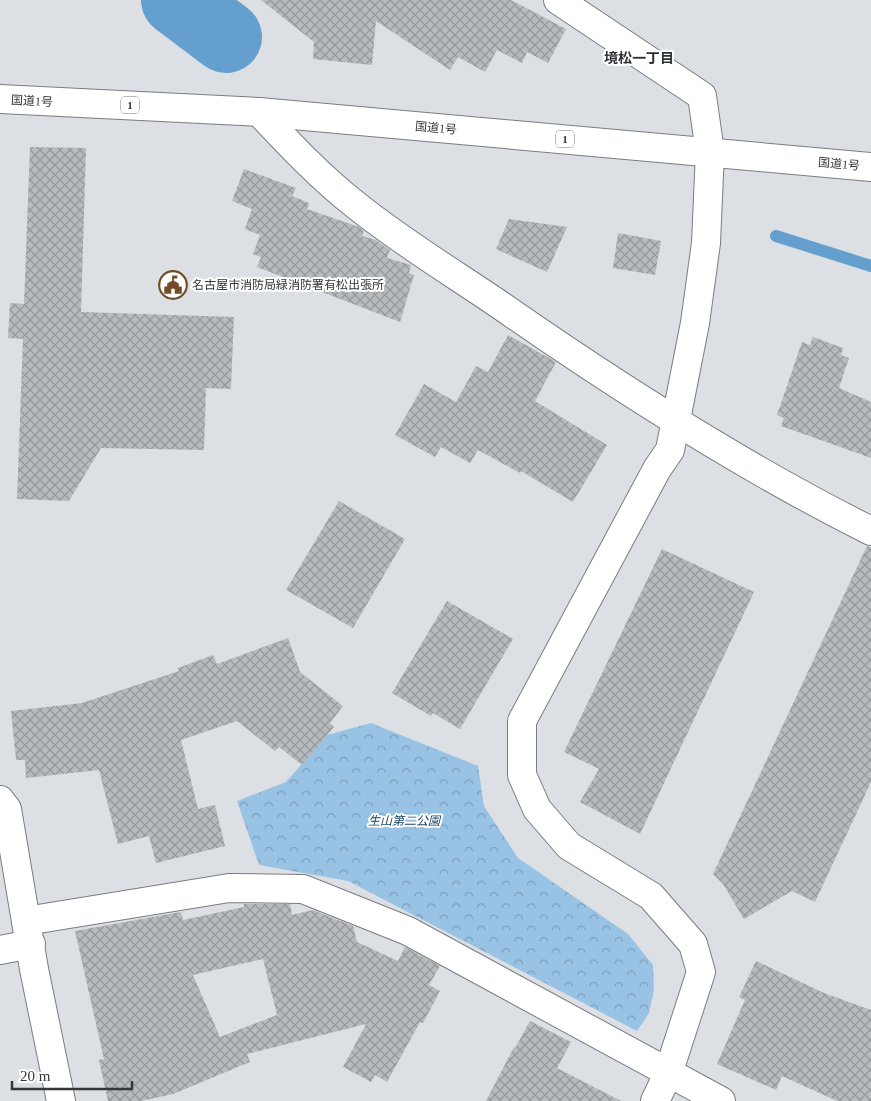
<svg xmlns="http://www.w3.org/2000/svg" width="871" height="1101" font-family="'Times New Roman','Noto Sans JP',serif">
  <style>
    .forest { fill: url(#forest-crowns) }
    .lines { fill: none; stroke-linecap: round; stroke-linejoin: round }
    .stream { stroke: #649fcd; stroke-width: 12 }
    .river { stroke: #649fcd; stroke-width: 72 }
    .building { fill: url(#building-cross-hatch); fill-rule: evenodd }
    .street-casing { stroke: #7a7d80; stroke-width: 30 }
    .secondary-casing { stroke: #7a7d80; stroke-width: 30 }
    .highway-casing { stroke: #7a7d80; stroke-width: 30 }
    .street { stroke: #fff; stroke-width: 28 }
    .secondary { stroke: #fff; stroke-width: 28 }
    .highway { stroke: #fff; stroke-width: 28 }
    .labels { text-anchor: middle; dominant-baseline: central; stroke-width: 4; stroke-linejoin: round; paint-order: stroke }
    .shield { fill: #fff; stroke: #717273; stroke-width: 1 }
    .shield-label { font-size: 11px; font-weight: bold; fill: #343637 }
    .street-label { font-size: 12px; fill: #343637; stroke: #fff }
    .poi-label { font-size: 12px; fill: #343637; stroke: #fff; text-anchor: start }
    .park-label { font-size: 12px; font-style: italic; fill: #113f5e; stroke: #fff }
    .neighbourhood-label { font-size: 14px; font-weight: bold; fill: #2d3033; stroke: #fff }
  </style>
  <defs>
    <pattern id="forest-crowns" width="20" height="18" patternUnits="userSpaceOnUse" patternTransform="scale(1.25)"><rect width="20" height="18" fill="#99c3e4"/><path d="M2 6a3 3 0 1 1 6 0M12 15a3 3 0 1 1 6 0" fill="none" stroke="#7e9fba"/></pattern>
    <pattern id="building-cross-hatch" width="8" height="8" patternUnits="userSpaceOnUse" patternTransform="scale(1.25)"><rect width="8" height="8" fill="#b7bbbe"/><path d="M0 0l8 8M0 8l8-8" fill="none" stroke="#96999b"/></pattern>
  </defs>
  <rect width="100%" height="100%" fill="#dce0e4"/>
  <polygon class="forest" points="371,723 478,766 484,806 518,858 628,934 653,965 654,989 649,1013 637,1031 348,881 259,865 237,801 286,782 327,735"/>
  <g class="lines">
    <polyline class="stream" points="776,236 871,266"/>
    <polyline class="river" points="177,0 226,37"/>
  </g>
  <g class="building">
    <polygon points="261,0 511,0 566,29 548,63 527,52 522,63 497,50 485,72 458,57 450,70 376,21 372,65 313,59 314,42"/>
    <polygon points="30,147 86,148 81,312 234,317 231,389 206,388 204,450 101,448 69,501 17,499 23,339 8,338 10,303 24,304"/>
    <polygon points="244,169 296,188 292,196 309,203 307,209 359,227 364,231 362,236 376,240 390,250 387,258 411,265 409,273 414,275 400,322 257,267 261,257 253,254 260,235 245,229 252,209 232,201"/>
    <polygon points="509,219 567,227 547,272 496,249"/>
    <polygon points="618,233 661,241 655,275 613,268"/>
    <polygon points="508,335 556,362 535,401 607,445 573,502 521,471 520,473 478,450 470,463 441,447 435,457 395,435 424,384 456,402 476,366 488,372"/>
    <polygon points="813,337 843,348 841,355 849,358 839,388 871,402 871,458 781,426 784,418 777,415 802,342 810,345"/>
    <polygon points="339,501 405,539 353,628 286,590"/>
    <polygon points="867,546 871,547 871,782 815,902 792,891 744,919 723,884 713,874"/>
    <polygon points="662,549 754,592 640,834 580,802 599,769 564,752"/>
    <polygon points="447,601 513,639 460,729 433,713 431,716 392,693"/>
    <polygon points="288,638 300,672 343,706 330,723 334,727 302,765 279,747 275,751 237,721 181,740 198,809 215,805 225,846 156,863 149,836 118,844 99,770 26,778 25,760 16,760 11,711 82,703 179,671 178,668 213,655 217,664"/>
    <path d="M 244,904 L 290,904 L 292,915 L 313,910 L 353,926 L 357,942 L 398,961 L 405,947 L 440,966 L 429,985 L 440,991 L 423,1023 L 420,1022 L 387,1082 L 375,1075 L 371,1082 L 343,1067 L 366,1024 L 247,1054 L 250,1062 L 173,1094 L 141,1101 L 108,1101 L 99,1060 L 104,1059 L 75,931 L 181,912 L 183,920 L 244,907 ZM 263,959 L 277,1015 L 220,1037 L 193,975 Z"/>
    <polygon points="756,961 824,993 871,1010 871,1101 837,1101 782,1076 776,1090 717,1064 745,1000 739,997"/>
    <polygon points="530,1021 571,1042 557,1068 621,1101 486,1101 514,1047 515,1048"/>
  </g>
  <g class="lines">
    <defs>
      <g id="street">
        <path d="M 259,112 C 290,145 321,178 357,206 C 402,242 453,273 500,305 C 619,388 741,466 871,531"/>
        <polyline points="0,800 7,809 34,969 61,1101"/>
        <polyline points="26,921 229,888 303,889 408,931 721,1101"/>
        <polyline points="0,950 31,944"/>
        <polyline points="655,1101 668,1074 701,972 693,944 651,896 569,846 537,809 522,775 522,721 657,469 670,450 695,323 706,243 710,152"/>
      </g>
      <polyline id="secondary" points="558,0 702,96 710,152"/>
      <polyline id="highway" points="0,99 259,112 871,167"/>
    </defs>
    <use href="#street" class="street-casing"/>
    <use href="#secondary" class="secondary-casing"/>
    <use href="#highway" class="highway-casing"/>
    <use href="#street" class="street"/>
    <use href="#secondary" class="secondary"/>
    <use href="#highway" class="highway"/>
  </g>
  <defs>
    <symbol id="civic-ring" viewBox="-11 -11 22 22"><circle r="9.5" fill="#fff" stroke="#734d29" stroke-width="1.5"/><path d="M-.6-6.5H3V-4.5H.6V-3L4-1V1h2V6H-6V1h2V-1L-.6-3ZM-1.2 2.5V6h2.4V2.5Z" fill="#734d29"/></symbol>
  </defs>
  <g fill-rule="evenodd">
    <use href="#civic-ring" x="157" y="269" width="32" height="32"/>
  </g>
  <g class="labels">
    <g class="shield">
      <rect x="121" y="96.5" width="18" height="17" rx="4"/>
      <rect x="556" y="130.5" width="18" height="17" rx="4"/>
    </g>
    <g class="shield-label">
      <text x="130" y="105">1</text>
      <text x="565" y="139">1</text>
    </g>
    <g class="street-label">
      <text transform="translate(32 101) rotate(3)">国道1号</text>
      <text transform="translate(436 128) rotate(5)">国道1号</text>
      <text transform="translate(839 164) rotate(5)">国道1号</text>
    </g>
    <g class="poi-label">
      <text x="192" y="285">名古屋市消防局緑消防署有松出張所</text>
    </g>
    <g class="park-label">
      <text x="404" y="821">生山第二公園</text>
    </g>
    <g class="neighbourhood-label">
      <text x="639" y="58">境松一丁目</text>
    </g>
  </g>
  <path d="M12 1081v8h120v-8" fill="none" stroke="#343637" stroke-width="2.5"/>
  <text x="20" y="1081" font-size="15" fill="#343637" stroke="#ffffff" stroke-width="4" paint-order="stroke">20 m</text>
</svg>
